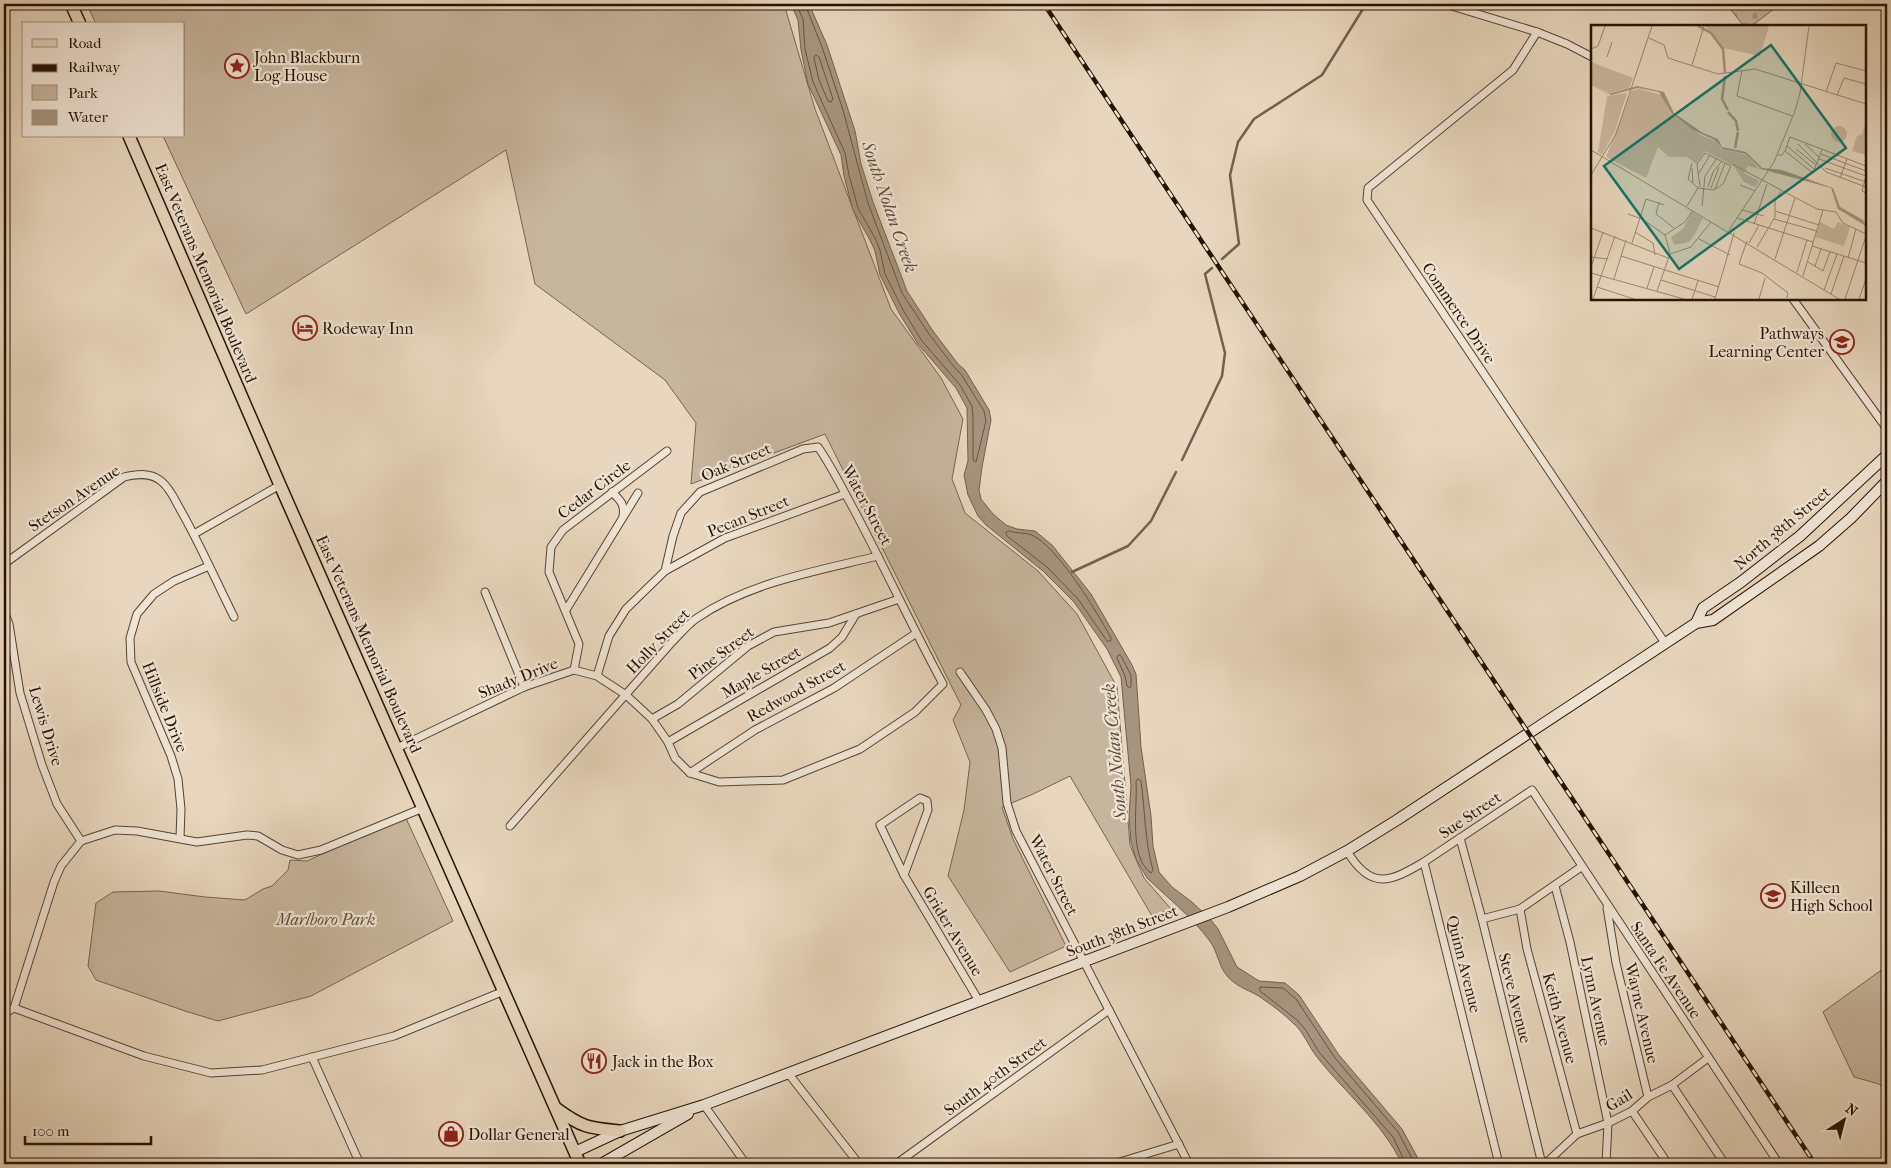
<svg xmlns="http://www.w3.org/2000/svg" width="1891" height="1168" font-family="'IM FELL French Canon',serif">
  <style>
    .cemetery { fill: url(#cemetery-stones); stroke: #766450 }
    .green { fill: #c7b69e; stroke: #766450 }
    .water { fill: #a6947e; stroke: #72604c }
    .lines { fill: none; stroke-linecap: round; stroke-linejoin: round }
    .shore { stroke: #665340; stroke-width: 1 }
    .stream { stroke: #72604c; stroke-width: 2.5 }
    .minor-casing { stroke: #564330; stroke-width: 9 }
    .secondary-casing { stroke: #251201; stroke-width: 12 }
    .primary-casing { stroke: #251201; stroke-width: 14 }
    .minor { stroke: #f0e5d5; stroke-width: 7 }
    .secondary { stroke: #f0e5d5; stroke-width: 10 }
    .primary { stroke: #e8d7be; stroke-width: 11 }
    .rail-casing { stroke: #251201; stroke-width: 4.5 }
    .rail { stroke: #f0e5d5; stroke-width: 2.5; stroke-dasharray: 8; stroke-linecap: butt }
    .labels { text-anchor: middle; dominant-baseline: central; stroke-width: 4.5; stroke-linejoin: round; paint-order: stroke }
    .poi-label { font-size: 16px; fill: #251201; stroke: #f0e5d5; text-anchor: start }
    .street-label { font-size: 16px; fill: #251201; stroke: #f0e5d5 }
    .park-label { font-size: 16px; font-style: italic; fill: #5e4b38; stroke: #f0e5d5 }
    .water-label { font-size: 18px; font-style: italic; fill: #5f4c39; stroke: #f0e5d5 }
    .inset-river { fill: none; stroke: #a6947e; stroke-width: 2.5 }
    .inset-road { fill: none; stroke: #9a8872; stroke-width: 1 }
    .view { fill: #0f766e; fill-opacity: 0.15; stroke: #0f766e; stroke-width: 2.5 }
    .inset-edge { fill: none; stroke: #251201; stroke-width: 2.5 }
  </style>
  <defs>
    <pattern id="cemetery-stones" width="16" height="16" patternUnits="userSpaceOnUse" patternTransform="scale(1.25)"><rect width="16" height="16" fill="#c7b69e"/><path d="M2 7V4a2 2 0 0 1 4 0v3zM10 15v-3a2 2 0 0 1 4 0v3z" fill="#ab9b86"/></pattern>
  </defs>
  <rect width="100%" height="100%" fill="#e8d7be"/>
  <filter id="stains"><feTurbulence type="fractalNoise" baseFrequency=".004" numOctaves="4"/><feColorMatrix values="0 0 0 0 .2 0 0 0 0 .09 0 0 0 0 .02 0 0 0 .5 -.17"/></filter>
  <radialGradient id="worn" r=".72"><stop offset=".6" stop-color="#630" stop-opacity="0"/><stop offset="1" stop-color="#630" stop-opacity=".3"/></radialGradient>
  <polygon class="cemetery" points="1726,4 1781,4 1751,26 1744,26"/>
  <g class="green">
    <polygon points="87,4 784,4 815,109 891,309 941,378 963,419 952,479 965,513 1038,571 1077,614 1117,687 1130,845 1144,878 1171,909 1152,916 1070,776 1031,795 1002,807 1013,839 1066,946 1010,972 948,876 964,810 970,762 953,720 961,705 825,434 691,484 696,423 665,380 535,284 506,150 246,314 163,136 184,136 184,24 96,24"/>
    <polygon points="405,816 453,921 311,996 218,1021 185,1011 96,980 88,966 96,903 113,892 159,891 205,897 245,900 263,889 272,886 288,870 290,860 307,861"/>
    <polygon points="1887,966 1887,1092 1879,1084 1854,1077 1823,1012"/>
  </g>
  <path class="water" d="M 791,4 L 809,4 L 827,45 L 855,131 L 861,164 L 873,202 L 907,291 L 933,331 L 958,364 L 965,370 L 989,410 L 991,420 L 982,467 L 979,490 L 981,499 L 993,514 L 1006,525 L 1017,529 L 1035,531 L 1052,545 L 1091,594 L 1132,665 L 1136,674 L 1141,747 L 1151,816 L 1153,846 L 1159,872 L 1172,887 L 1192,902 L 1211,920 L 1218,929 L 1237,967 L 1259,981 L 1285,983 L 1299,995 L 1339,1055 L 1402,1129 L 1421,1164 L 1402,1164 C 1382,1122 1345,1093 1317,1057 C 1308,1046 1304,1032 1293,1023 C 1284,1014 1273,1006 1263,999 C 1251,990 1239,989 1228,977 C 1218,966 1218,951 1209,940 C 1192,917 1168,898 1147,878 L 1136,859 L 1131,842 L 1129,816 L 1131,786 L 1121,677 L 1107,649 L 1074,602 L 1043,571 L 986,525 L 978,516 L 968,495 L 964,475 L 968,461 L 967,408 L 956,388 L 918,344 L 899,313 L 880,275 L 875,251 L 870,240 L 853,210 L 844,176 L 841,155 L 808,84 L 801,50 L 798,20 Z"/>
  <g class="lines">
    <g class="shore">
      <polyline points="796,4 803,19 805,49 813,82 845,153 849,175 858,208 875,238 880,250 885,274 903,310 922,341 960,385 972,406 973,417 973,460 976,462 986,421 984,411 961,374 954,367 929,334 902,293 868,203 843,110 822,47 805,4"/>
      <polygon points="816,55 819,57 833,99 831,102 828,101 819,80 814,58"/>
      <path d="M 1009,531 C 1016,534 1025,532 1032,535 C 1058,547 1097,612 1111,638 L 1111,641 L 1107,641 L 1078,599 L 1047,567 L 1007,536 L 1006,533 Z"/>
      <polygon points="1119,655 1121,656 1131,675 1131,686 1130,688 1127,686 1125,676 1117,658"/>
      <path d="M 1138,779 L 1141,781 C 1145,810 1145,843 1153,870 L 1151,873 C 1128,857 1138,805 1136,782 Z"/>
      <polyline points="1406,1164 1393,1137 1319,1052 1305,1029 1297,1020 1260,991 1260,987 1283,988 1296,999 1335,1058 1398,1132 1415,1164"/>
    </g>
    <g class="stream">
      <polyline points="1222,259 1239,244 1230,175 1238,142 1254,119 1322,75 1366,4"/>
      <polyline points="1182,460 1222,376 1225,353 1205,274 1212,268"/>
      <polyline points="1072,572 1128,546 1151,521 1176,472"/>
    </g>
    <defs>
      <g id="minor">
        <polyline points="1445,4 1537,32 1567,44 1592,57"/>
        <polyline points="1537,32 1513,70 1368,188 1367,200 1665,643"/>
        <polyline points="1793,299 1887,429"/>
        <path d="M 612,492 C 620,500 625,504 623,516"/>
        <polyline points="194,534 280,485"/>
        <path d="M 4,564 L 124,477 C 136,474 150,472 161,481 C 170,488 175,500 180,509 C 200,544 216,581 234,617"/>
        <polyline points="665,571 725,538 845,494"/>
        <polyline points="485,592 524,687"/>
        <polyline points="566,610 638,493"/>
        <polyline points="4,611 9,624 20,693 42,765 57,804 81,841"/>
        <polyline points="574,670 579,644 549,572 551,547 563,530 667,451"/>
        <polyline points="960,672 986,710 996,729 1002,748 1007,803 1016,831 1189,1164"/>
        <polyline points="652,719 678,704 748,646 774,632 829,623 899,599"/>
        <polyline points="668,742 830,648 842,637 856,614"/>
        <path d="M 397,748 L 524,687 L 574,670 L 597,676 L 626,695 L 652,719 L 668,742 L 675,758 L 690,773 L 719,782 L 783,780 L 860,749 L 915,712 L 943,684 C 912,627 885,568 854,510 C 842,488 832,467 818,447 L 803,449 L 700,492 L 681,513 L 673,536 L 665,571 L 626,609 L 609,636 L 597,676"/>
        <polyline points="690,773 755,730 834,688 915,634"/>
        <polygon points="920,798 927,801 928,810 904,875 880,825"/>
        <path d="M 510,826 L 672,642 C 680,634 688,624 697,618 C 750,582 817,571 878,556"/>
        <polyline points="180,838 181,809 178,779 171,756 131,662 130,638 137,614 154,594 174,581 209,566"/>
        <polyline points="1460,838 1482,919 1542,1164"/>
        <path d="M 1347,851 C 1371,891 1390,882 1424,862 L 1499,1164"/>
        <polyline points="1424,862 1532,790 1779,1164"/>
        <polyline points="904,875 979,1001"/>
        <polyline points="1555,886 1570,942 1608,1123 1606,1164"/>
        <polyline points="1607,908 1616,963 1648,1097"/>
        <polyline points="1520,909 1527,949 1577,1134"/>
        <polyline points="1482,919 1520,909 1581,867"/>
        <polyline points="14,1008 54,882 61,866 81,841 115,830 137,831 197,842 247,835 258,836 282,850 298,855 321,850 423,808"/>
        <polyline points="4,1014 14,1008 144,1056 211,1073 262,1070 394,1036 504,991"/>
        <polyline points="312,1057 360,1164"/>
        <polyline points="788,1073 859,1164"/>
        <polyline points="1672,1085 1725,1164"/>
        <polyline points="704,1105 746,1164"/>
        <polyline points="1632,1111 1668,1164"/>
        <polyline points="896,1164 1109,1010"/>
        <polyline points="1113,1164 1179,1144"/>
        <polyline points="1545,1164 1577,1134 1608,1123 1632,1111 1648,1097 1672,1085 1708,1058"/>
      </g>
      <g id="secondary">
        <polyline points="1696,623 1703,608 1741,582 1800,536 1887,455"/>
        <polyline points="575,1152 620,1131 704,1105 1228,907 1300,876 1347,851 1397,820 1696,623 1713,620 1819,546 1851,518 1887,481"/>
        <polyline points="601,1164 688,1114"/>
      </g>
      <g id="primary">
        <polyline points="71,4 80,24"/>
        <polyline points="129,136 280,485 580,1164"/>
        <path d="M 557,1109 C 583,1128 589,1128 620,1131"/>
      </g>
    </defs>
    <use href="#minor" class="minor-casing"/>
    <use href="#secondary" class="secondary-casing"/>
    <use href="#primary" class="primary-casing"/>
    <use href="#minor" class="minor"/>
    <use href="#secondary" class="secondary"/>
    <use href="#primary" class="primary"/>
    <defs>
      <polyline id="rail" points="1044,4 1815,1164"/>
    </defs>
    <use href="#rail" class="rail-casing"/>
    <use href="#rail" class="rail"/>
  </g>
  <defs>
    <symbol id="sight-ring" viewBox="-11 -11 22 22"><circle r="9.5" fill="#f0e5d5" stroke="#8f2418" stroke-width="1.5"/><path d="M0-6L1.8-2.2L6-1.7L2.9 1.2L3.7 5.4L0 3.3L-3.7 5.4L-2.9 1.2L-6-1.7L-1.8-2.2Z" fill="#8f2418"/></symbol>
    <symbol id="hotel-ring" viewBox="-11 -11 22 22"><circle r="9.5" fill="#f0e5d5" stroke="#8f2418" stroke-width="1.5"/><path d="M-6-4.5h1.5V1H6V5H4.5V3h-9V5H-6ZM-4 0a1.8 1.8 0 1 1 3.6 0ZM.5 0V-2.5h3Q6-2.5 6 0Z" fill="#8f2418"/></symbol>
    <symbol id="school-ring" viewBox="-11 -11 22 22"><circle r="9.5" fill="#f0e5d5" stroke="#8f2418" stroke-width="1.5"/><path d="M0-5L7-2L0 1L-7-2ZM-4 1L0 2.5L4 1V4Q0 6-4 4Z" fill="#8f2418"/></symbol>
    <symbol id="restaurant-ring" viewBox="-11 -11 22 22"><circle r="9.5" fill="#f0e5d5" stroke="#8f2418" stroke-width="1.5"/><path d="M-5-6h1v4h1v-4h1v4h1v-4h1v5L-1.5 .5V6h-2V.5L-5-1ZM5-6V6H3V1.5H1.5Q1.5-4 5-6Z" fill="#8f2418"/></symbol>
    <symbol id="shop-ring" viewBox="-11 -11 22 22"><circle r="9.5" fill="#f0e5d5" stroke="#8f2418" stroke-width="1.5"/><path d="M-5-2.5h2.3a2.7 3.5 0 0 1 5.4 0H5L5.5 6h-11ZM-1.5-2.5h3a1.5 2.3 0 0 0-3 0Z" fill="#8f2418"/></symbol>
  </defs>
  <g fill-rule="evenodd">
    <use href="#sight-ring" x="223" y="52" width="28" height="28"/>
    <use href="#hotel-ring" x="291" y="314" width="28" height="28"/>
    <use href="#school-ring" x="1828" y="328" width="28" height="28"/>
    <use href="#school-ring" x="1759" y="882" width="28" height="28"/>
    <use href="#restaurant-ring" x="580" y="1047" width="28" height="28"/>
    <use href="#shop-ring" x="437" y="1120" width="28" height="28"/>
  </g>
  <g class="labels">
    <g class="poi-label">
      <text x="254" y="57">John Blackburn<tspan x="254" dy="18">Log House</tspan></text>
      <text x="322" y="328">Rodeway Inn</text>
      <text x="1824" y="333" text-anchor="end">Pathways<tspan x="1824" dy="18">Learning Center</tspan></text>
      <text x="1790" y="887">Killeen<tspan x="1790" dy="18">High School</tspan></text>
      <text x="612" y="1061">Jack in the Box</text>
      <text x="468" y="1134">Dollar General</text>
    </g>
    <g class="street-label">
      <text transform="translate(206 273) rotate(67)">East Veterans Memorial Boulevard</text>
      <text transform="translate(1459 313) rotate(56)">Commerce Drive</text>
      <text transform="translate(736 462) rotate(-23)">Oak Street</text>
      <text transform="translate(594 489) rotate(-37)">Cedar Circle</text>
      <text transform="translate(74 498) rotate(-34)">Stetson Avenue</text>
      <text transform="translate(867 505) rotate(62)">Water Street</text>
      <text transform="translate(748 516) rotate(-22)">Pecan Street</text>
      <text transform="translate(1782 528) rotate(-40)">North 38th Street</text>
      <text transform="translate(658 641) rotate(-46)">Holly Street</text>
      <text transform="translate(369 644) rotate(66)">East Veterans Memorial Boulevard</text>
      <text transform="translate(721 653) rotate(-37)">Pine Street</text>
      <text transform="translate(761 672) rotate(-30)">Maple Street</text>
      <text transform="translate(518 678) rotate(-22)">Shady Drive</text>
      <text transform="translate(796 691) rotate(-29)">Redwood Street</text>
      <text transform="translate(165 707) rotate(68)">Hillside Drive</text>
      <text transform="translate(46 726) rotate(73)">Lewis Drive</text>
      <text transform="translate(1470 815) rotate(-34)">Sue Street</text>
      <text transform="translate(1054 875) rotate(63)">Water Street</text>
      <text transform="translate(953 931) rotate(59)">Grider Avenue</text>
      <text transform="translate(1122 931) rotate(-21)">South 38th Street</text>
      <text transform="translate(1464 964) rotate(76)">Quinn Avenue</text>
      <text transform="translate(1666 970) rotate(56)">Santa Fe Avenue</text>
      <text transform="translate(1515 998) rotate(76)">Steve Avenue</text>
      <text transform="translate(1596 1001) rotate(78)">Lynn Avenue</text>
      <text transform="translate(1642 1013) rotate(77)">Wayne Avenue</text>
      <text transform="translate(1560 1018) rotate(75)">Keith Avenue</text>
      <text transform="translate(995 1076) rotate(-36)">South 40th Street</text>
      <text transform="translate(1619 1100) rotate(-32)">Gail</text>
    </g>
    <g class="park-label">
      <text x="326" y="919">Marlboro Park</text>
    </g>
    <g class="water-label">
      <text transform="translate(889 207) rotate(71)">South Nolan Creek</text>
      <text transform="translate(1115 752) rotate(-95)">South Nolan Creek</text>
    </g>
  </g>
  <g transform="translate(1591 25)">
    <rect width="275" height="275" fill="#e8d7be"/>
    <path d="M 114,1 L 178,1 L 169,31 L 132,23 Z" fill="#c7b69e"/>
    <path d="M 0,37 L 42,53 L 38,63 L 18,68 L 0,60 ZM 48,64 L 71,70 L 79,88 L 111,111 L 125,116 L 131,124 L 156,130 L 167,143 L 175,146 L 157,141 L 153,148 L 168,156 L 164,162 L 153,157 L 143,141 L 114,126 L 105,139 L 96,132 L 78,132 L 67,122 L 55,153 L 15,132 L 40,66 ZM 36,68 L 24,106 L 11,130 L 7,127 L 16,71 ZM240 109a8 8 0 1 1 16 0a8 8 0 1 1-16 0ZM 273,102 L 275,102 L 275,130 L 261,126 L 266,111 L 271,109 ZM 101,187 L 112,193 L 104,209 L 98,217 L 83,220 L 80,212 L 92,204 ZM 229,197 L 243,204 L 247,197 L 259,202 L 253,221 L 224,212 Z" fill="#c7b69e"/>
    <path d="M 0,60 L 17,69 L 46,61 L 73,67 L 83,88 L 112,108 L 127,114 L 131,122 L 155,127 L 171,143 L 191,145 L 242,163 L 249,182 L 272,195 L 275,201 L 247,184 L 240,163 L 170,144 L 155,129 L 132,124 L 124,115 L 102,105 L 80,88 L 68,67 L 47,63 L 20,70 Z" fill="#a6947e"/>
    <path class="inset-river" d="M 107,1 L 120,8 L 132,24 L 134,48M 134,51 L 131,74 L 137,85M 137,87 L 145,96 L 147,106M 144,123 L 147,107"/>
    <path class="inset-road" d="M 58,13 L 73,20 L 77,33 L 127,49 L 164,44 L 275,79M 0,24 L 7,21 L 14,1M 16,32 L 21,17M 101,40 L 113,1M 151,45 L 146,71 L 201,91M 235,67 L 245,38 L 275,46M 246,70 L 253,53 L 275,59M 207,119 L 235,147 L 275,162M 214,119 L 228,132M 196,121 L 223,144M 205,124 L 225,140M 0,125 L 248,274M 194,126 L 199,112 L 275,141M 230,129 L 275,146M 186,130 L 191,130 L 194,126 L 222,148 L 231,125M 228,134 L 275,151M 101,138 L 97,154 L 107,163M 141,139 L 226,184 L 245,187 L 252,198 L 275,209M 101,143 L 102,158M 234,143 L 275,157M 108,148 L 119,130M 0,150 L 25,109 L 61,1M 275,151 L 271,166 L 275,168M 249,153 L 256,134M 149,160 L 164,166M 117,162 L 122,147 L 131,136M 120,163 L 128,142M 124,164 L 134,138M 68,177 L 65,189 L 83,203M 96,181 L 107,163 L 123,165 L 132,159 L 140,141 L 114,128 L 106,139 L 109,162M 111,181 L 114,151 L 126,133M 151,185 L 173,191M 184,186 L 228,200M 37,189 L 51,194 L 74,210M 146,193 L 222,217M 183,194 L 226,206M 163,199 L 176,159M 0,203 L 77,233M 138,205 L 183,137 L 204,86 L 209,68 L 218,1M 44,207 L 62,218 L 64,230M 108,214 L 139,230M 156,216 L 148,239 L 171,248 L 197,268 L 196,273M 41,218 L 55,174 L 73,180M 158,218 L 168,200M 221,221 L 275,238M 166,222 L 184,192 L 184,176 L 190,166M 79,228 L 74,210 L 94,197 L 101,186M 30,231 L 128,262M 0,232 L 17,234M 257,233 L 265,204M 184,234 L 204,173M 217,237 L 232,246 L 239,227M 224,241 L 230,224M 0,242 L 12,207M 206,247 L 216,215M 0,248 L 93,274M 212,251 L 232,185M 23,254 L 35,215M 70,255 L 124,272M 6,262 L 43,274M 56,263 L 63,242M 233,265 L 246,229M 66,266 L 79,229 L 100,222 L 120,197M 240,269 L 253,231M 2,274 L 24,211M 101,274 L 107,256M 124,274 L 143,208M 168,274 L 174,253M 254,274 L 275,211M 268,274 L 275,254"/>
    <path class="view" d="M 180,20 L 255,123 L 88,244 L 13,141 Z"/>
    <rect width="275" height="275" class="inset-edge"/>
  </g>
  <rect width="1891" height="1168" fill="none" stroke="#e8d7be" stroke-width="20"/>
  <rect x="5" y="5" width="1881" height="1158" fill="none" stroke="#251201" stroke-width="2.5"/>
  <rect x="10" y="10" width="1871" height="1148" fill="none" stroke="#251201"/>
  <rect x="22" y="22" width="162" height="115" fill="#f0e5d5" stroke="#9f9180"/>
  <rect x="32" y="39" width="25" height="8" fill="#e8d7be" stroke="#9f9180"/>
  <text x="68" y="48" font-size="15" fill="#251201">Road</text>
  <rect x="32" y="64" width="25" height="8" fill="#251201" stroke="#9f9180"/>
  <text x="68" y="72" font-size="15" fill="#251201">Railway</text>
  <rect x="32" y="85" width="25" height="15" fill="#c7b69e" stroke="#9f9180"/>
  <text x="68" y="98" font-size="15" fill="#251201">Park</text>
  <rect x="32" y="110" width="25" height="15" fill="#a6947e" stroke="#9f9180"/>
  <text x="68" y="122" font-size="15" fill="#251201">Water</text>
  <g transform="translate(1844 1120) rotate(36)" stroke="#f0e5d5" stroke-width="4" paint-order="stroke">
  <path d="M0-4L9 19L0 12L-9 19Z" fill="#251201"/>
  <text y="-8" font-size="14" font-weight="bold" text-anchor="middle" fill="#251201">N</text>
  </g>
  <path d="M25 1136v8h126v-8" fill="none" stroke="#251201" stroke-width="2.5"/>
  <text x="32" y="1136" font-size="15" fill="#251201" stroke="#f0e5d5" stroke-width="4" paint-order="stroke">100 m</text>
  <rect width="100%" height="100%" filter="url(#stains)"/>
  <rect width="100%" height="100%" fill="url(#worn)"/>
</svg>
